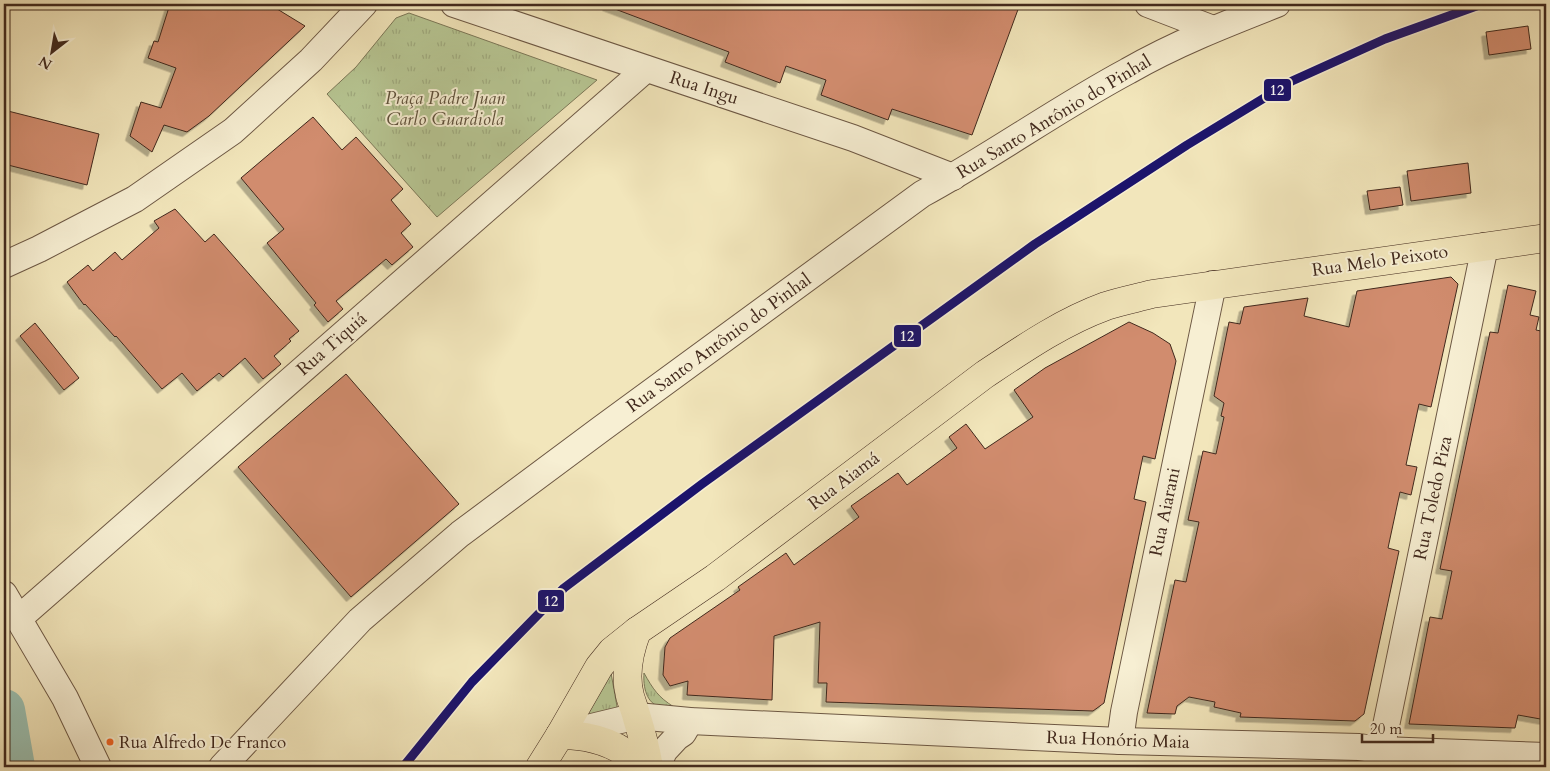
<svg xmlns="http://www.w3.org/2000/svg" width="1550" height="771" font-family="Cardo,serif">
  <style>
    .grass { fill: url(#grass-tufts); stroke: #7c7858 }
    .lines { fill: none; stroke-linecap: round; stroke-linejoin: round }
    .river { stroke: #9bc0b1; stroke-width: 42 }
    .building { fill: #d18c6e; stroke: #41291d; filter: url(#shadow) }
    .minor-casing { stroke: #6d5844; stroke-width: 28 }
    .major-casing { stroke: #41291d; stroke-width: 29 }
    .minor { stroke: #f7efd3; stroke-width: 26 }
    .major { stroke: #f2e6bb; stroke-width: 28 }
    .rail-1-casing { stroke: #f7efd3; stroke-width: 12 }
    .rail-1 { stroke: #1c146b; stroke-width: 9 }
    .bus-dot { fill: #f26522; stroke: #f7efd3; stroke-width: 2 }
    .labels { text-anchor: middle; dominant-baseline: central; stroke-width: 4; stroke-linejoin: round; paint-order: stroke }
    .bus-label { font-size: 17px; fill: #41291d; stroke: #f7efd3; text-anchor: start }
    .street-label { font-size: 18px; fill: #41291d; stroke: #f7efd3 }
    .park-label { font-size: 18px; font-style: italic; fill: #5e503a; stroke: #f7efd3 }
    .line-badge { stroke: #f7efd3; stroke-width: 2 }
    .badge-label { font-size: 14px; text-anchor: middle; font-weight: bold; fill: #fff }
  </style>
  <defs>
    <pattern id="grass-tufts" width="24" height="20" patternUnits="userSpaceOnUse" patternTransform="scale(1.25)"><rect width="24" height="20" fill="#b7c693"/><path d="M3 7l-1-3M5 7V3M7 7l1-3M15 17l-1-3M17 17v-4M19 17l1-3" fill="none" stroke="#9faa7e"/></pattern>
    <filter id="shadow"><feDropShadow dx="-4.5" dy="4.5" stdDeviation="0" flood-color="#0004"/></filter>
  </defs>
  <rect width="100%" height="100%" fill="#f2e6bb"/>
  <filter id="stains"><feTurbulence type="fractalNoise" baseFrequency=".004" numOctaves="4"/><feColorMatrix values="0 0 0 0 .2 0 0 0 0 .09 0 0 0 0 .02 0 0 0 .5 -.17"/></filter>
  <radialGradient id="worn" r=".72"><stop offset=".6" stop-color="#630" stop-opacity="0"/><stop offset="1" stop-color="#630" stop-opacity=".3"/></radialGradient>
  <g class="grass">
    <polygon points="409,13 597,80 437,217 327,94 356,67 396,18"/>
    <polygon points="611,673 618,712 586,715"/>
    <path d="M 644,673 C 653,689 658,697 674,707 C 670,707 666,708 662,707 C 646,705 643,686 644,673 Z"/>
  </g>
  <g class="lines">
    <polyline class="river" points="4,710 14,767"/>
  </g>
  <g class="building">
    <polygon points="170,4 269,4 305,26 209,116 187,132 164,125 152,152 130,136 141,102 161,108 176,68 148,58 154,41 158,42"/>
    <polygon points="608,4 1020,4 972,135 892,109 888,120 821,95 826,80 786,66 780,83 725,62 729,52 607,6"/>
    <polygon points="1528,26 1531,49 1489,55 1486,32"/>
    <polygon points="4,110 99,134 87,185 4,164"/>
    <polygon points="313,117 342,150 356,137 403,189 391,200 411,224 401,233 413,247 392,265 386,259 336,301 343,309 328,322 314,305 316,303 267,243 284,229 241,178"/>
    <polygon points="1468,163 1471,193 1411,201 1407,171"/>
    <polygon points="1400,187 1403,205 1370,210 1367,191"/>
    <polygon points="175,209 205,242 214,234 299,331 289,339 291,341 274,356 281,364 263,379 245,358 223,377 219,373 197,391 182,373 162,389 116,336 115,337 85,304 84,305 67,282 88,265 93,271 115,252 122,260 159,228 154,221"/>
    <polygon points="1451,277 1458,284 1431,407 1419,404 1406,465 1417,467 1411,495 1400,492 1388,548 1399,551 1364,714 1355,721 1240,717 1241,713 1214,707 1215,702 1189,697 1177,706 1175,714 1147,713 1175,580 1186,582 1199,522 1188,520 1203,451 1216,454 1224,417 1221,416 1224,403 1214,396 1229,322 1240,324 1244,307 1308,298 1304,316 1349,327 1357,291"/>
    <polygon points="1508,285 1536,291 1530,315 1539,317 1536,330 1546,332 1546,720 1518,715 1515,728 1409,724 1430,617 1442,619 1452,571 1440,569 1490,332 1498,333"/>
    <polygon points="1129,322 1153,333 1170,344 1176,361 1155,459 1143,456 1134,499 1146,502 1104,703 1093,711 826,702 827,683 818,683 820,622 774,636 772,700 687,695 688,681 670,686 663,675 665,647 670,638 740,590 738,587 786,553 794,565 859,517 851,506 898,473 907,485 957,448 949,437 966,424 985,449 1033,417 1014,390 1045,368"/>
    <polygon points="35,323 79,378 64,390 20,336"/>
    <polygon points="346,374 459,504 351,597 238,467"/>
  </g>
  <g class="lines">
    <defs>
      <g id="minor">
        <polyline points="454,4 853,138 953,177"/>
        <polyline points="1148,4 1213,29"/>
        <polyline points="4,265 39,249 135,199 233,131 311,60 364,4"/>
        <polyline points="4,594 65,698 98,767"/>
        <polyline points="18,619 646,69"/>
        <polyline points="563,734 637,716 690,721 1120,741 1359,747 1381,750 1546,756"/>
        <polyline points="1120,741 1124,712 1213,284"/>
        <polyline points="1381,750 1485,246"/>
        <path d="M 222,767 L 360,620 L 460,534 L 601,429 L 922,194 C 992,156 1057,109 1128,71 C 1175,44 1226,24 1277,4"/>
        <polyline points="657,767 664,751 677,737 683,733 690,721"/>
      </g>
      <g id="major">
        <path d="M 637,631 C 629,652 624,674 630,696 C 632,703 635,710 637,718 C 642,734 646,751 649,767"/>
        <path d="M 560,735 C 592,735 620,743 642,767"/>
        <path d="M 540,767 L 560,735 L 599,667 L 612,651 L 637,631 L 715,578 L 984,375 C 1023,349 1062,322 1106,306 C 1121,301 1137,298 1152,294 L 1546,238"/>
      </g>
    </defs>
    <use href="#minor" class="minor-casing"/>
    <use href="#major" class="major-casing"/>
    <use href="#minor" class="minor"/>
    <use href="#major" class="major"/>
    <defs>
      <polyline id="rail-1" points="403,767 472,682 564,588 702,484 1035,244 1187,145 1292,81 1385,39 1482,4"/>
    </defs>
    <use href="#rail-1" class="rail-1-casing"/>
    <use href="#rail-1" class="rail-1"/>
  </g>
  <circle class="bus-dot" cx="110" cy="742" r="4.5"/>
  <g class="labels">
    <g class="bus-label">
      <text x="119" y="742">Rua Alfredo De Franco</text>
    </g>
    <g class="street-label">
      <text transform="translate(704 88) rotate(18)">Rua Ingu</text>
      <text transform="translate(1054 117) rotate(-31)">Rua Santo Antônio do Pinhal</text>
      <text transform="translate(1380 261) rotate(-8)">Rua Melo Peixoto</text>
      <text transform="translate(719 343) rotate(-36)">Rua Santo Antônio do Pinhal</text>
      <text transform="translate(332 344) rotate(-41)">Rua Tiquiá</text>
      <text transform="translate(844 481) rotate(-37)">Rua Aiamá</text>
      <text transform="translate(1433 498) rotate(-78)">Rua Toledo Piza</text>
      <text transform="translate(1165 512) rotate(-78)">Rua Aiarani</text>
      <text transform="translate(1118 740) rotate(2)">Rua Honório Maia</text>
    </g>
    <g class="park-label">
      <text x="445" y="98">Praça Padre Juan<tspan x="445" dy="21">Carlo Guardiola</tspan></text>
    </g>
  </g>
  <g class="line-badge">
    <rect x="1263" y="78" width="29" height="24" rx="5" fill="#1c146b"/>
    <rect x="893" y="324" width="29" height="24" rx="5" fill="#1c146b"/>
    <rect x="537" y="589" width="28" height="24" rx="5" fill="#1c146b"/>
  </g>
  <g class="badge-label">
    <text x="1277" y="95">12</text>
    <text x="907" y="341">12</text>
    <text x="551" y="606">12</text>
  </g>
  <rect width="1550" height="771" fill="none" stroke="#f2e6bb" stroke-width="20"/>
  <rect x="5" y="5" width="1540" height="761" fill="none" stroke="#41291d" stroke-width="2.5"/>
  <rect x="10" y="10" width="1530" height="751" fill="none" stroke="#41291d"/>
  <g transform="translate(52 52) rotate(211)" stroke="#f7efd3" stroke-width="4" paint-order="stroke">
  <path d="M0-4L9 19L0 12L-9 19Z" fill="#41291d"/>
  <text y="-8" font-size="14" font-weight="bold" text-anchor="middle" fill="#41291d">N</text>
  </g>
  <path d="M1362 734v8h71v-8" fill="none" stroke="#41291d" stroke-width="2.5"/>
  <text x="1370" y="734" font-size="15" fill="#41291d" stroke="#f7efd3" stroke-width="4" paint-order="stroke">20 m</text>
  <rect width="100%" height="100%" filter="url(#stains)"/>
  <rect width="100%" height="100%" fill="url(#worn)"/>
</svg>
